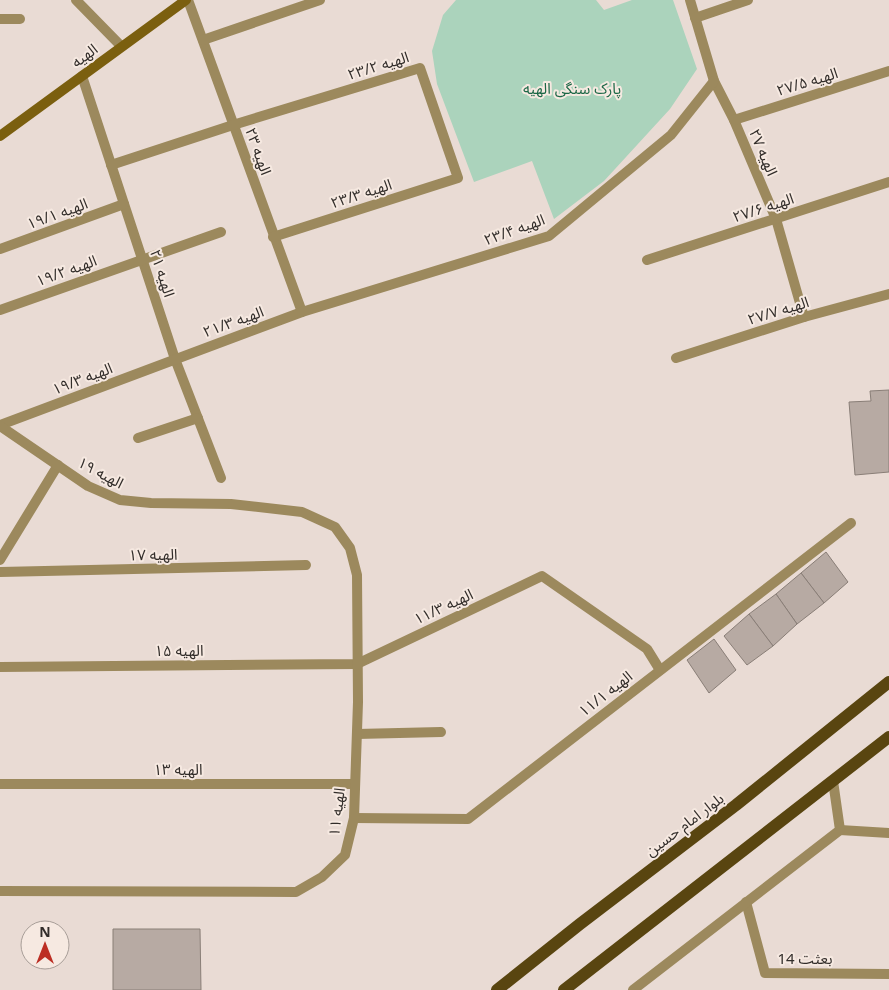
<svg xmlns="http://www.w3.org/2000/svg" width="889" height="990" font-family="'Noto Sans','Noto Sans Arabic',sans-serif">
  <style>
    .green { fill: #abd3bc }
    .building { fill: #b7aaa3; stroke: #897e77 }
    .lines { fill: none; stroke-linecap: round; stroke-linejoin: round }
    .minor { stroke: #9c895d; stroke-width: 10 }
    .tertiary { stroke: #9c895d; stroke-width: 10 }
    .secondary { stroke: #7b5f0f; stroke-width: 10 }
    .primary { stroke: #594510; stroke-width: 12 }
    .labels { text-anchor: middle; dominant-baseline: central; stroke-width: 4; stroke-linejoin: round; paint-order: stroke }
    .street-label { font-size: 15px; fill: #322d2a; stroke: #f6e9e1 }
    .park-label { font-size: 15px; fill: #1b6746; stroke: #f6e9e1 }
  </style>
  <rect width="100%" height="100%" fill="#e9dbd4"/>
  <polygon class="green" points="456,0 596,0 604,10 632,0 673,0 697,69 670,109 604,181 554,219 532,161 474,182 437,84 432,51 443,15"/>
  <g class="building">
    <polygon points="889,390 889,472 855,475 849,402 871,401 870,391"/>
    <polygon points="826,552 848,582 824,603 801,573"/>
    <polygon points="801,573 824,603 797,624 776,594"/>
    <polygon points="776,594 797,624 773,646 749,614"/>
    <polygon points="749,614 773,646 747,665 724,636"/>
    <polygon points="714,639 736,670 709,693 687,660"/>
    <polygon points="113,929 200,929 201,990 113,990"/>
  </g>
  <g class="lines">
    <g class="minor">
      <polyline points="76,0 121,46"/>
      <polyline points="188,0 302,312"/>
      <polyline points="690,0 714,81 734,120 776,219 804,317"/>
      <polyline points="695,18 748,0"/>
      <polyline points="0,19 20,19"/>
      <polyline points="203,40 320,0"/>
      <polyline points="82,76 175,359 221,478"/>
      <polyline points="734,120 889,71"/>
      <polyline points="111,165 233,125 420,68 458,178 273,237"/>
      <polyline points="0,249 124,204"/>
      <polyline points="647,260 889,182"/>
      <polyline points="0,310 221,232"/>
      <polyline points="676,358 804,317 889,294"/>
      <polyline points="0,425 302,312 549,236 671,135 714,81"/>
      <polyline points="138,438 198,418"/>
      <polyline points="0,560 58,465"/>
      <polyline points="0,572 306,565"/>
      <polyline points="0,667 357,664 542,576 647,649 660,670"/>
      <polyline points="357,734 441,732"/>
      <polyline points="0,784 355,784"/>
      <polyline points="354,818 468,819 851,523"/>
      <polyline points="840,830 889,833"/>
      <polyline points="746,902 765,973 889,974"/>
      <polyline points="633,990 840,830 833,781"/>
    </g>
    <polyline class="tertiary" points="0,426 88,486 120,500 151,503 231,504 302,512 335,527 350,548 357,575 358,702 354,818 345,855 322,877 296,892 0,891"/>
    <polyline class="secondary" points="0,136 186,0"/>
    <g class="primary">
      <polyline points="497,990 580,924 736,805 889,682"/>
      <polyline points="564,990 889,737"/>
    </g>
  </g>
  <g class="labels">
    <g class="street-label">
      <text transform="translate(84 55) rotate(-37)">الهیه</text>
      <text transform="translate(378 65) rotate(-17)">الهیه ۲۳/۲</text>
      <text transform="translate(807 81) rotate(-17)">الهیه ۲۷/۵</text>
      <text transform="translate(259 151) rotate(70)">الهیه ۲۳</text>
      <text transform="translate(764 152) rotate(67)">الهیه ۲۷</text>
      <text transform="translate(361 193) rotate(-18)">الهیه ۲۳/۳</text>
      <text transform="translate(763 207) rotate(-18)">الهیه ۲۷/۶</text>
      <text transform="translate(57 213) rotate(-20)">الهیه ۱۹/۱</text>
      <text transform="translate(514 229) rotate(-20)">الهیه ۲۳/۴</text>
      <text transform="translate(66 270) rotate(-20)">الهیه ۱۹/۲</text>
      <text transform="translate(163 273) rotate(72)">الهیه ۲۱</text>
      <text transform="translate(778 310) rotate(-17)">الهیه ۲۷/۷</text>
      <text transform="translate(233 321) rotate(-20)">الهیه ۲۱/۳</text>
      <text transform="translate(82 378) rotate(-21)">الهیه ۱۹/۳</text>
      <text transform="translate(101 472) rotate(28)">الهیه ۱۹</text>
      <text transform="translate(153 554) rotate(-1)">الهیه ۱۷</text>
      <text transform="translate(443 606) rotate(-25)">الهیه ۱۱/۳</text>
      <text x="179" y="650">الهیه ۱۵</text>
      <text transform="translate(605 693) rotate(-38)">الهیه ۱۱/۱</text>
      <text x="178" y="769">الهیه ۱۳</text>
      <text transform="translate(336 812) rotate(-83)">الهیه ۱۱</text>
      <text transform="translate(684 824) rotate(-37)">بلوار امام حسین</text>
      <text x="805" y="958">بعثت 14</text>
    </g>
    <g class="park-label">
      <text x="572" y="88">پارک سنگی الهیه</text>
    </g>
  </g>
  <g transform="translate(45 945)"><circle r="24" fill="#f6e9e1" stroke="#a89e98"/>
  <path d="M0-4L9 19L0 12L-9 19Z" fill="#bc2e23"/>
  <text y="-8" font-size="14" font-weight="bold" text-anchor="middle" fill="#322d2a">N</text>
  </g>
</svg>
